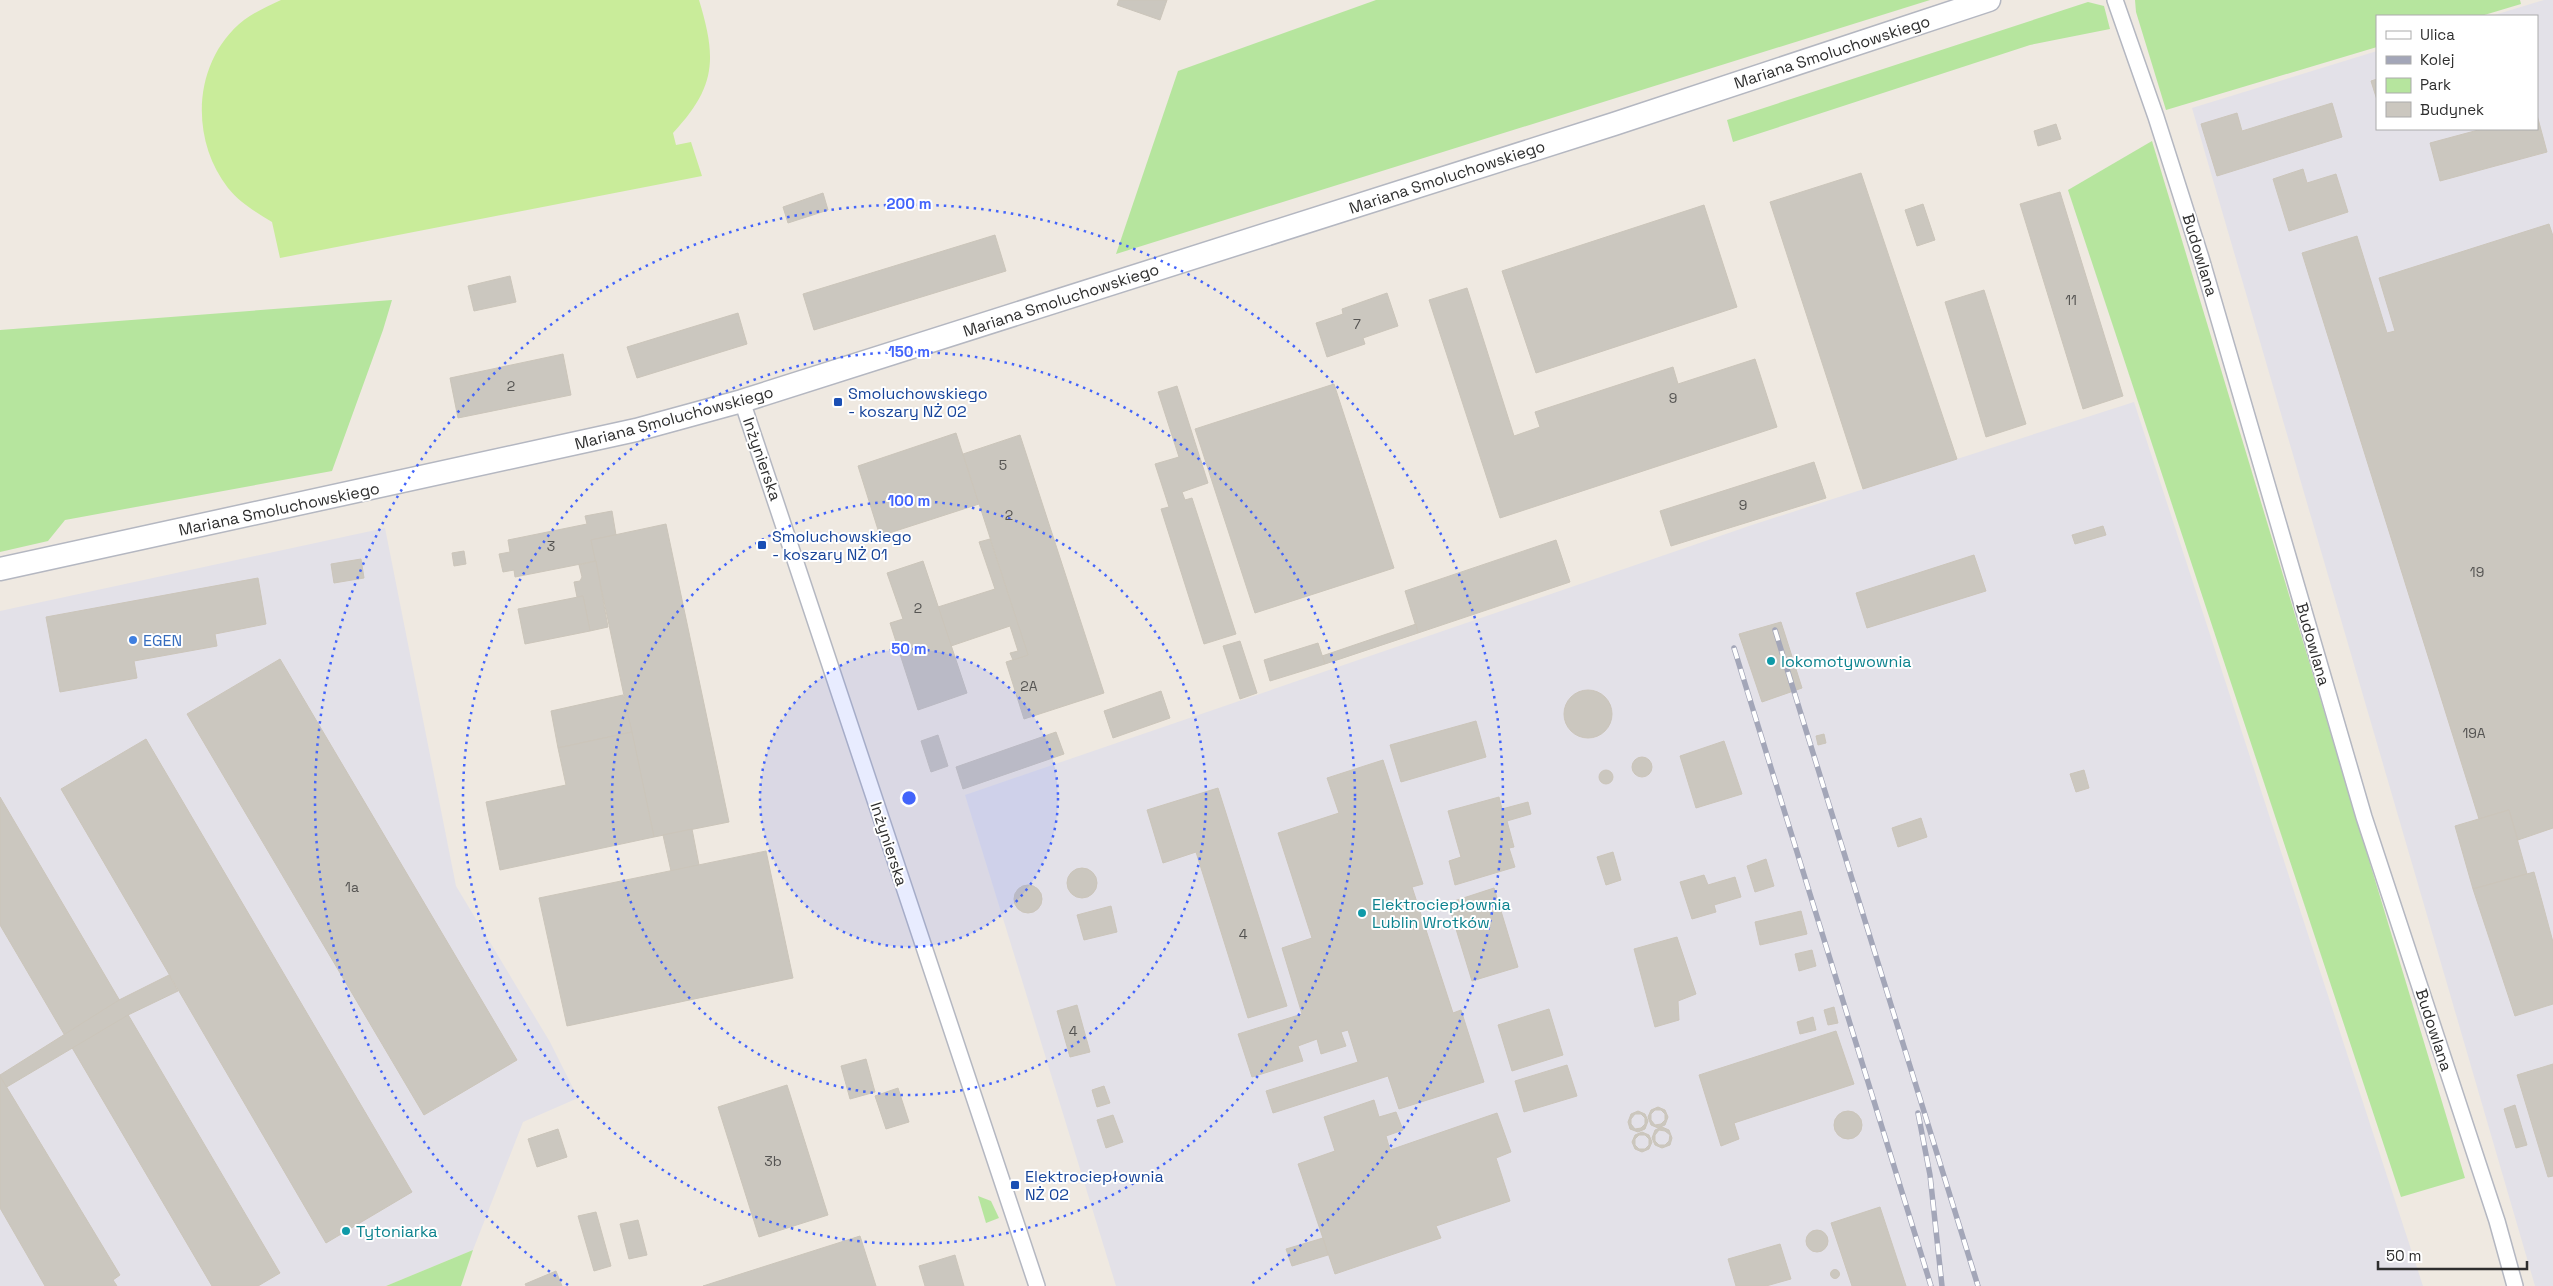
<svg xmlns="http://www.w3.org/2000/svg" width="2553" height="1286" font-family="'Space Grotesk',sans-serif">
  <style>
    .industrial { fill: #e3e1e8 }
    .green { fill: #b6e59e }
    .pitch { fill: #c9ec9a }
    .building { fill: #cbc7bf; stroke: #cbc5ba; fill-rule: evenodd }
    .lines { fill: none; stroke-linecap: round; stroke-linejoin: round }
    .street-casing { stroke: #b4b7c1; stroke-width: 18 }
    .secondary-casing { stroke: #b4b7c1; stroke-width: 25 }
    .street { stroke: #fff; stroke-width: 15 }
    .secondary { stroke: #fff; stroke-width: 22 }
    .rail-casing { stroke: #a3a6b8; stroke-width: 5.5 }
    .rail { stroke: #fff; stroke-width: 4; stroke-dasharray: 11; stroke-linecap: butt }
    .ring { fill: none; stroke: #4264fb; stroke-width: 2.5; stroke-dasharray: 2.5 5 }
    .transit-dot { fill: #1a4fb4; stroke: #fff; stroke-width: 2 }
    .shop-dot { fill: #3f7fe0; stroke: #fff; stroke-width: 2 }
    .culture-dot { fill: #0f9aa8; stroke: #fff; stroke-width: 2 }
    .labels { text-anchor: middle; dominant-baseline: central; stroke-width: 4; stroke-linejoin: round; paint-order: stroke }
    .number-label { font-size: 14px; fill: #555452 }
    .street-label { font-size: 16px; fill: #2e2e2e; stroke: #fff }
    .transit-label { font-size: 16px; fill: #164399; stroke: #fff; text-anchor: start }
    .shop-label { font-size: 16px; fill: #366cbe; stroke: #fff; text-anchor: start }
    .culture-label { font-size: 16px; fill: #0d838f; stroke: #fff; text-anchor: start }
    .centre { fill: #4264fb; stroke: #fff; stroke-width: 2.5 }
    .ring-label { font-size: 15px; text-anchor: middle; font-weight: bold; fill: #4264fb; stroke: #fff; stroke-width: 4; stroke-linejoin: round; paint-order: stroke }
  </style>
  <rect width="100%" height="100%" fill="#efe9e1"/>
  <g class="industrial">
    <polygon points="2544,0 2553,0 2553,1286 2535,1286 2192,108 2377,51 2377,129 2537,129 2537,16 2491,16"/>
    <polygon points="2134,402 2423,1286 1116,1286 965,795 1752,525"/>
    <polygon points="385,528 456,886 550,1042 578,1098 523,1122 473,1250 386,1286 0,1286 0,611"/>
  </g>
  <g class="green">
    <polygon points="1376,0 1930,0 1116,254 1178,71"/>
    <polygon points="2135,0 2520,0 2521,4 2481,16 2377,16 2377,47 2166,110 2136,12"/>
    <polygon points="2088,2 2104,6 2110,29 2030,45 1733,142 1727,120"/>
    <polygon points="2152,141 2465,1178 2401,1197 2068,190"/>
    <polygon points="392,300 383,330 332,471 65,520 48,541 0,552 0,330"/>
    <polygon points="978,1196 991,1201 999,1218 986,1223"/>
    <polygon points="473,1250 461,1286 386,1286"/>
  </g>
  <path class="pitch" d="M 281,0 L 699,0 C 717,59 716,87 673,133 L 676,145 L 691,142 L 702,176 L 280,258 L 272,222 C 256,212 240,203 228,188 C 189,138 193,60 244,20 C 255,12 268,6 281,0 Z"/>
  <g class="building">
    <polygon points="1119,0 1167,0 1160,20 1117,5"/>
    <polygon points="2377,79 2377,100 2371,81"/>
    <polygon points="2332,103 2342,137 2217,176 2201,124 2237,113 2242,131"/>
    <polygon points="2537,115 2547,152 2440,181 2430,143 2482,129 2537,129"/>
    <polygon points="2056,124 2061,139 2038,146 2034,131"/>
    <polygon points="2303,169 2307,183 2336,174 2348,212 2289,231 2273,179"/>
    <polygon points="1861,173 1957,459 1863,489 1770,202"/>
    <polygon points="2060,192 2123,396 2083,409 2020,204"/>
    <polygon points="823,193 828,210 788,223 783,207"/>
    <polygon points="1923,204 1935,240 1917,246 1905,210"/>
    <polygon points="1704,205 1737,307 1536,373 1502,271"/>
    <polygon points="2549,224 2553,236 2553,828 2518,840 2509,810 2479,819 2302,253 2357,236 2387,333 2395,331 2379,278"/>
    <polygon points="995,235 1006,271 814,330 803,294"/>
    <polygon points="510,276 516,302 474,311 468,286"/>
    <polygon points="1467,288 1514,436 1540,427 1535,412 1673,367 1678,384 1755,359 1777,427 1500,518 1429,300"/>
    <polygon points="1984,290 2026,424 1986,437 1945,302"/>
    <polygon points="1387,293 1398,326 1363,338 1365,344 1327,357 1316,323 1343,314 1342,309"/>
    <polygon points="738,313 747,344 637,378 627,347"/>
    <polygon points="563,354 571,395 458,418 450,378"/>
    <polygon points="1334,384 1394,568 1255,613 1195,429"/>
    <polygon points="1177,386 1208,483 1182,492 1185,500 1192,498 1236,634 1204,644 1161,509 1169,507 1155,464 1179,457 1158,392"/>
    <polygon points="956,433 979,504 880,536 858,466"/>
    <polygon points="1020,435 1104,693 1024,719 1006,662 1028,655 963,454"/>
    <polygon points="1814,462 1826,498 1671,546 1660,511"/>
    <polygon points="612,511 616,535 591,540 596,561 515,577 514,570 503,572 499,554 510,552 508,540 587,524 585,516"/>
    <polygon points="666,524 729,822 654,837 591,540"/>
    <polygon points="2103,526 2106,535 2075,544 2072,535"/>
    <polygon points="990,539 1028,655 1013,660 1010,653 1018,651 1010,626 951,646 938,607 995,589 979,542"/>
    <polygon points="1556,540 1570,582 1418,633 1405,591"/>
    <polygon points="464,551 466,564 454,566 452,553"/>
    <polygon points="1974,555 1986,591 1867,628 1856,593"/>
    <polygon points="361,559 364,578 334,583 331,564"/>
    <polygon points="596,561 608,627 590,631 583,596 577,597 574,582 580,581 582,577 579,565"/>
    <polygon points="923,561 967,693 918,710 890,623 903,619 887,573"/>
    <polygon points="258,578 266,624 215,634 217,646 134,661 137,678 60,692 46,617"/>
    <polygon points="583,596 590,631 525,644 518,609"/>
    <polygon points="1781,622 1802,688 1762,702 1739,634"/>
    <polygon points="1416,624 1418,633 1325,664 1322,656"/>
    <polygon points="1240,641 1257,693 1240,699 1223,646"/>
    <polygon points="1318,643 1325,664 1270,681 1264,660"/>
    <polygon points="280,659 517,1060 424,1115 187,714"/>
    <circle cx="1588" cy="714" r="24"/>
    <polygon points="1161,691 1170,718 1113,738 1104,711"/>
    <polygon points="623,695 632,732 558,748 551,711"/>
    <polygon points="1476,721 1486,757 1401,782 1390,745"/>
    <polygon points="632,732 654,837 500,870 486,802 566,785 558,748"/>
    <polygon points="1056,732 1064,754 963,789 956,767"/>
    <polygon points="1824,734 1826,743 1818,745 1816,736"/>
    <polygon points="938,735 948,766 931,772 921,741"/>
    <polygon points="146,739 412,1192 326,1243 61,789"/>
    <polygon points="1724,741 1742,794 1696,808 1680,756"/>
    <circle cx="1642" cy="767" r="10"/>
    <polygon points="1383,760 1423,884 1412,887 1453,1013 1461,1010 1484,1082 1399,1109 1388,1076 1273,1113 1266,1091 1358,1062 1348,1030 1341,1032 1346,1046 1321,1054 1317,1039 1298,1046 1303,1061 1252,1077 1238,1034 1302,1014 1282,948 1312,938 1278,833 1339,813 1327,778"/>
    <circle cx="1606" cy="777" r="7"/>
    <polygon points="2084,770 2089,788 2076,792 2070,774"/>
    <polygon points="1218,788 1287,1006 1248,1018 1196,852 1163,863 1147,810"/>
    <polygon points="0,797 280,1273 258,1286 212,1286 0,925"/>
    <polygon points="1499,797 1502,809 1528,802 1531,814 1507,821 1514,847 1509,848 1515,867 1455,885 1449,861 1461,857 1448,811"/>
    <polygon points="2509,810 2527,874 2473,889 2455,826"/>
    <polygon points="1921,818 1927,837 1898,847 1892,828"/>
    <polygon points="692,829 699,865 671,871 663,835"/>
    <polygon points="766,851 793,978 567,1026 539,898"/>
    <polygon points="1613,852 1621,880 1606,885 1597,857"/>
    <polygon points="1766,859 1774,886 1755,892 1747,866"/>
    <circle cx="1082" cy="883" r="15"/>
    <polygon points="2534,872 2553,942 2553,1004 2515,1016 2473,889"/>
    <polygon points="1704,875 1708,885 1735,877 1741,897 1714,905 1716,912 1692,919 1680,882"/>
    <circle cx="1028" cy="899" r="14"/>
    <polygon points="1494,888 1518,967 1472,981 1448,903"/>
    <polygon points="1111,906 1117,932 1084,940 1077,915"/>
    <polygon points="1801,911 1807,934 1760,945 1755,922"/>
    <polygon points="1677,937 1696,994 1678,1001 1679,1020 1655,1027 1634,949"/>
    <polygon points="1812,950 1816,966 1799,971 1795,954"/>
    <polygon points="169,975 178,991 128,1015 0,1091 0,1075 119,1000"/>
    <polygon points="1077,1005 1090,1052 1070,1057 1057,1011"/>
    <polygon points="1834,1007 1838,1023 1828,1025 1824,1010"/>
    <polygon points="1549,1009 1563,1055 1512,1071 1498,1025"/>
    <polygon points="1813,1017 1816,1030 1800,1034 1797,1022"/>
    <polygon points="1836,1031 1854,1084 1734,1123 1739,1139 1721,1146 1699,1075"/>
    <polygon points="866,1059 875,1092 850,1099 841,1066"/>
    <polygon points="2553,1064 2553,1176 2548,1177 2517,1075"/>
    <polygon points="1567,1065 1577,1096 1524,1112 1515,1081"/>
    <polygon points="0,1076 120,1275 113,1280 117,1286 45,1286 0,1208"/>
    <polygon points="787,1085 828,1215 759,1237 718,1107"/>
    <polygon points="1104,1086 1110,1103 1097,1107 1092,1090"/>
    <polygon points="898,1088 909,1122 886,1129 875,1096"/>
    <polygon points="1374,1100 1379,1117 1396,1112 1403,1130 1386,1136 1390,1150 1497,1113 1511,1152 1496,1158 1510,1201 1436,1226 1441,1238 1335,1274 1298,1164 1335,1151 1324,1117"/>
    <polygon points="2515,1105 2527,1145 2516,1148 2504,1109"/>
    <path d="M 1658,1107 L 1665,1110 L 1668,1117 L 1665,1125 L 1658,1128 L 1651,1125 L 1648,1117 L 1651,1110 ZM 1655,1110 L 1661,1110 L 1665,1114 L 1665,1120 L 1661,1124 L 1655,1125 L 1651,1120 L 1651,1114 Z"/>
    <path d="M 1638,1111 L 1645,1114 L 1648,1121 L 1645,1129 L 1638,1132 L 1630,1129 L 1628,1122 L 1631,1114 ZM 1635,1114 L 1641,1114 L 1645,1118 L 1645,1124 L 1641,1128 L 1635,1129 L 1631,1124 L 1631,1119 Z"/>
    <circle cx="1848" cy="1125" r="14"/>
    <polygon points="1113,1115 1123,1142 1106,1148 1097,1120"/>
    <path d="M 1662,1127 L 1669,1130 L 1672,1138 L 1670,1145 L 1662,1148 L 1655,1145 L 1652,1138 L 1655,1130 ZM 1659,1130 L 1665,1131 L 1670,1135 L 1669,1141 L 1665,1145 L 1659,1145 L 1655,1141 L 1655,1135 Z"/>
    <polygon points="558,1129 567,1157 537,1167 528,1139"/>
    <path d="M 1642,1132 L 1649,1135 L 1652,1142 L 1649,1149 L 1642,1152 L 1635,1149 L 1632,1142 L 1635,1135 ZM 1639,1135 L 1645,1135 L 1649,1139 L 1649,1145 L 1645,1149 L 1639,1149 L 1635,1145 L 1635,1139 Z"/>
    <polygon points="1880,1207 1906,1286 1852,1286 1831,1223"/>
    <polygon points="596,1212 611,1266 594,1271 578,1216"/>
    <polygon points="638,1220 647,1255 629,1259 620,1224"/>
    <circle cx="1817" cy="1241" r="11"/>
    <polygon points="860,1236 876,1286 703,1286"/>
    <polygon points="1323,1238 1328,1255 1292,1266 1286,1249"/>
    <polygon points="1780,1244 1791,1279 1766,1286 1736,1286 1728,1259"/>
    <polygon points="955,1255 964,1286 925,1286 919,1266"/>
    <circle cx="1835" cy="1274" r="4.5"/>
    <polygon points="556,1271 562,1286 526,1286 525,1284"/>
  </g>
  <g class="lines">
    <defs>
      <g id="street">
        <polyline points="2115,0 2156,117 2201,258 2364,817 2497,1221 2515,1286"/>
        <polyline points="742,401 1037,1286"/>
      </g>
      <polyline id="secondary" points="0,569 636,430 742,401 1614,124 1989,0"/>
    </defs>
    <use href="#street" class="street-casing"/>
    <use href="#secondary" class="secondary-casing"/>
    <use href="#street" class="street"/>
    <use href="#secondary" class="secondary"/>
    <defs>
      <g id="rail">
        <polyline points="1775,630 1978,1286"/>
        <polyline points="1734,648 1931,1286"/>
        <polyline points="1918,1113 1930,1175 1942,1286"/>
      </g>
    </defs>
    <use href="#rail" class="rail-casing"/>
    <use href="#rail" class="rail"/>
  </g>
  <circle cx="909" cy="798" r="149" fill="#4264fb" fill-opacity=".12"/>
  <g class="ring">
    <circle cx="909" cy="798" r="149"/>
    <circle cx="909" cy="798" r="297"/>
    <circle cx="909" cy="798" r="446"/>
    <path d="M568 1285A594 594 0 1 1 1250 1285"/>
  </g>
  <g class="transit-dot">
    <rect x="833" y="397" width="10" height="10" rx="2.5"/>
    <rect x="757" y="540" width="10" height="10" rx="2.5"/>
    <rect x="1010" y="1180" width="10" height="10" rx="2.5"/>
  </g>
  <circle class="shop-dot" cx="133" cy="640" r="5"/>
  <g class="culture-dot">
    <circle cx="1771" cy="661" r="5"/>
    <circle cx="1362" cy="913" r="5"/>
    <circle cx="346" cy="1231" r="5"/>
  </g>
  <g class="labels">
    <g class="number-label">
      <text x="2071" y="300">11</text>
      <text x="1357" y="324">7</text>
      <text x="511" y="386">2</text>
      <text x="1673" y="398">9</text>
      <text x="1003" y="465">5</text>
      <text x="1743" y="505">9</text>
      <text x="1009" y="515">2</text>
      <text x="551" y="546">3</text>
      <text x="2477" y="572">19</text>
      <text x="918" y="608">2</text>
      <text x="1029" y="686">2A</text>
      <text x="2474" y="733">19A</text>
      <text x="352" y="887">1a</text>
      <text x="1243" y="934">4</text>
      <text x="1073" y="1031">4</text>
      <text x="773" y="1161">3b</text>
    </g>
    <g class="street-label">
      <text transform="translate(1832 52) rotate(-18)">Mariana Smoluchowskiego</text>
      <text transform="translate(1447 177) rotate(-18)">Mariana Smoluchowskiego</text>
      <text transform="translate(2200 255) rotate(73)">Budowlana</text>
      <text transform="translate(1061 300) rotate(-18)">Mariana Smoluchowskiego</text>
      <text transform="translate(674 418) rotate(-15)">Mariana Smoluchowskiego</text>
      <text transform="translate(762 459) rotate(71)">Inżynierska</text>
      <text transform="translate(279 509) rotate(-12)">Mariana Smoluchowskiego</text>
      <text transform="translate(2313 644) rotate(74)">Budowlana</text>
      <text transform="translate(889 844) rotate(72)">Inżynierska</text>
      <text transform="translate(2434 1030) rotate(72)">Budowlana</text>
    </g>
    <g class="transit-label">
      <text x="848" y="393">Smoluchowskiego<tspan x="848" dy="18">- koszary NŻ 02</tspan></text>
      <text x="772" y="536">Smoluchowskiego<tspan x="772" dy="18">- koszary NŻ 01</tspan></text>
      <text x="1025" y="1176">Elektrociepłownia<tspan x="1025" dy="18">NŻ 02</tspan></text>
    </g>
    <g class="shop-label">
      <text x="143" y="640">EGEN</text>
    </g>
    <g class="culture-label">
      <text x="1781" y="661">lokomotywownia</text>
      <text x="1372" y="904">Elektrociepłownia<tspan x="1372" dy="18">Lublin Wrotków</tspan></text>
      <text x="356" y="1231">Tytoniarka</text>
    </g>
  </g>
  <circle cx="909" cy="798" r="8" class="centre"/>
  <g class="ring-label">
    <text x="909" y="209">200 m</text>
    <text x="909" y="357">150 m</text>
    <text x="909" y="506">100 m</text>
    <text x="909" y="654">50 m</text>
  </g>
  <rect x="2376" y="15" width="162" height="115" fill="#ffffff" stroke="#ababab"/>
  <rect x="2386" y="31" width="25" height="8" fill="#ffffff" stroke="#ababab"/>
  <text x="2420" y="40" font-size="15" fill="#2e2e2e">Ulica</text>
  <rect x="2386" y="56" width="25" height="8" fill="#a3a6b8" stroke="#ababab"/>
  <text x="2420" y="65" font-size="15" fill="#2e2e2e">Kolej</text>
  <rect x="2386" y="78" width="25" height="15" fill="#b6e59e" stroke="#ababab"/>
  <text x="2420" y="90" font-size="15" fill="#2e2e2e">Park</text>
  <rect x="2386" y="102" width="25" height="15" fill="#cbc7bf" stroke="#ababab"/>
  <text x="2420" y="115" font-size="15" fill="#2e2e2e">Budynek</text>
  <path d="M2378 1261v8h149v-8" fill="none" stroke="#2e2e2e" stroke-width="2.5"/>
  <text x="2386" y="1261" font-size="15" fill="#2e2e2e" stroke="#ffffff" stroke-width="4" paint-order="stroke">50 m</text>
</svg>
